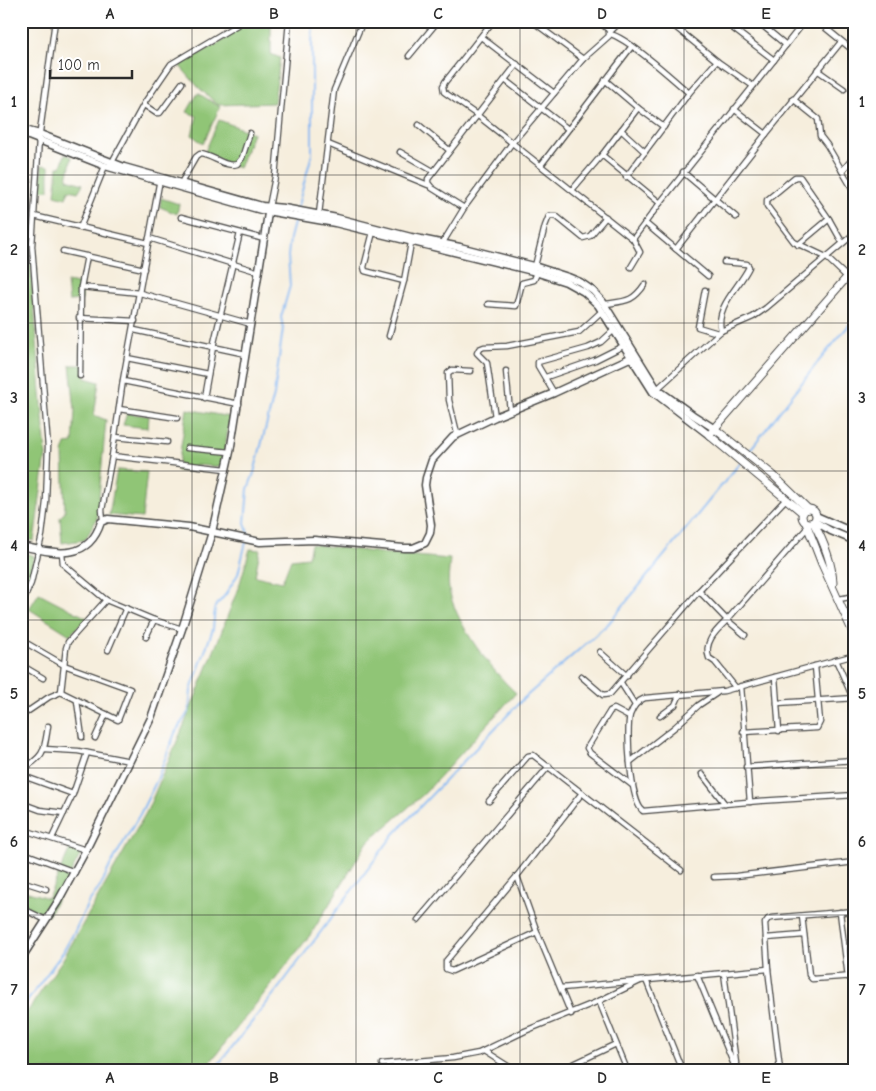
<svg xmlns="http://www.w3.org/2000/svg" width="876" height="1091" font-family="'Comic Neue',sans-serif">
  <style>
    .green { fill: #90c576; stroke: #5e7850 }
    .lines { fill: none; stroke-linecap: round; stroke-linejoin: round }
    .stream { stroke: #85b8f2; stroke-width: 2 }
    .street-casing { stroke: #494846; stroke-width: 7 }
    .secondary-casing { stroke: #494846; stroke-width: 9 }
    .primary-casing { stroke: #494846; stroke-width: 9 }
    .street { stroke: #fff; stroke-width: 4.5 }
    .secondary { stroke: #fff; stroke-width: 6 }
    .primary { stroke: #fff; stroke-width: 7 }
    .grid { fill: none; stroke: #2b2b2b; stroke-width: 1; stroke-opacity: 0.55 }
    .neatline { fill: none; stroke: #2b2b2b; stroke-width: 2 }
    .grid-label { font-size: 16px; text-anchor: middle; font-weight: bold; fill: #2b2b2b }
  </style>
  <rect width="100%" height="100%" fill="#fff"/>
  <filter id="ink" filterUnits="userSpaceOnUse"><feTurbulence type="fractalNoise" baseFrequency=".02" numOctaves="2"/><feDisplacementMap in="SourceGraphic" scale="10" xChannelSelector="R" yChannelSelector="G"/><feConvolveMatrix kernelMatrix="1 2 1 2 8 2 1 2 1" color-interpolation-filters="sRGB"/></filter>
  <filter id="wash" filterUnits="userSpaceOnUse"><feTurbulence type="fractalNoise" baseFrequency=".0096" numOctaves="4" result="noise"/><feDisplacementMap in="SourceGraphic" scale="20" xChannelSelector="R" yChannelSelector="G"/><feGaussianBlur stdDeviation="1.12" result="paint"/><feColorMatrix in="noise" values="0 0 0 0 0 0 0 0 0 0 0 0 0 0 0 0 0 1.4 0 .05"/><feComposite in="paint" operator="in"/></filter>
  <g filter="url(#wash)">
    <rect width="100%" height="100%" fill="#f6eedd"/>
    <g class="green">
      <polygon points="244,21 271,21 271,54 280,58 274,103 218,105 199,88 179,65 222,41 244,23"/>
      <polygon points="198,93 220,107 203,144 192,135 197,116 187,112"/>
      <polygon points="219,120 253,133 239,168 204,154"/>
      <polygon points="65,154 72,157 67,179 83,184 78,192 69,190 66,198 55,195 58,167 61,167"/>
      <polygon points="42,165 49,166 49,190 41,191"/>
      <polygon points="161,198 179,204 177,214 160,207"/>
      <polygon points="27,215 46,455 34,541 21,538 21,216"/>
      <polygon points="67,282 82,285 82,300 69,301"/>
      <polygon points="70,365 87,365 85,378 99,382 94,415 106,420 97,519 85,540 62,543 60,517 65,512 63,453 66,444 73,443 75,410"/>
      <polygon points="187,409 230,417 222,467 195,465 195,471 177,471"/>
      <polygon points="127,413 149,416 148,428 123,425"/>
      <polygon points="117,470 147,472 142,518 109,515"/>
      <path d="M 311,544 L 381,553 L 450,559 C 449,570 447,584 450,594 C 459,628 491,670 516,693 L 425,793 L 367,843 L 311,934 L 204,1070 L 21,1070 L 21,1021 L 63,959 L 147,811 L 184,725 L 218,641 L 240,583 L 250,549 L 260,550 L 255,576 L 282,582 L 291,559 L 308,557 Z"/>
      <polygon points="21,551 34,556 28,587 21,602"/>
      <polygon points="39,593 87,618 70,635 29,609"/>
      <polygon points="71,846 82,852 48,916 21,905 21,890 48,898"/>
    </g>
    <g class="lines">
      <g class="stream">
        <polyline points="297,209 312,154 312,43 313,21"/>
        <polyline points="743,459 818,362 855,318"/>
        <polyline points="247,537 248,533 245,523 248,489 254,473 274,395 283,328 281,317 290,286 288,256 290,238 295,219"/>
        <polyline points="21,1010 63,952 75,931 88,903 100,887 111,864 140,814 157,780 175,733 189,711 191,690 213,629 215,607 226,594 238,574 246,542"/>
        <polyline points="214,1070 281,985 394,834 522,700 608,624 740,463"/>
      </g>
    </g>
  </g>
  <g filter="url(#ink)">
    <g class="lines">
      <defs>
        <g id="street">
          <polyline points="493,21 445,82 443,86 444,92 477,115 633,239 640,252 631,267"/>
          <polyline points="532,21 583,59"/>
          <polyline points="668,21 717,61"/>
          <polyline points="757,21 786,45"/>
          <polyline points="817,21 855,52"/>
          <polyline points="610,32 621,21"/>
          <path d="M 610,34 C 628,38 673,79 689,93 L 717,61 L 753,86"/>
          <polyline points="481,37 554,93"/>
          <polyline points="409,56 438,21"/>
          <polyline points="774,60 805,21"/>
          <polyline points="817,70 844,89"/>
          <polyline points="505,80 568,129"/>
          <polyline points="605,80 638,108 664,127"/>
          <polyline points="793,99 818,119 820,136 827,145 855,193"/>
          <polyline points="144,105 156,113 160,113 182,83"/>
          <polyline points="734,109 766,134"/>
          <polyline points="419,125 449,150"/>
          <polyline points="621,130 645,152"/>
          <polyline points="328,144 428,185"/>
          <polyline points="400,152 433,171"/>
          <polyline points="602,155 638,108"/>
          <polyline points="111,164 145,102 171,64 237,25 241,21"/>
          <polyline points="541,165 632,46"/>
          <polyline points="842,171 855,156"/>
          <polyline points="683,172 736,217"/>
          <polyline points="626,177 689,93"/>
          <path d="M 181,183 L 196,157 L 200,154 C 213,155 225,168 237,164 L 242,158 L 250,133"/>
          <polyline points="572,190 602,155 660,203 774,60 731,27"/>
          <polyline points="269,207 275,177 289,21"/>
          <polyline points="464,208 432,188 428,183 428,179 517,64"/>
          <polyline points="319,214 334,90 363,21"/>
          <polyline points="34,216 148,243"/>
          <polyline points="181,217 264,239"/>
          <polyline points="645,223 708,276"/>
          <polyline points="80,228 105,166"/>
          <polyline points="373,232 364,267 365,271 404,281"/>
          <polyline points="149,238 259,272"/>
          <polyline points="633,239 660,203"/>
          <polyline points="842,242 829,219 800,177 795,177 767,200 767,206 794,242 826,257 847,277"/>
          <polyline points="442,244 464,208 512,143 583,59 609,36 609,30 598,21"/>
          <polyline points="798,245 829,219"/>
          <polyline points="676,249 766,134 841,42"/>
          <polyline points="63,251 144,269"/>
          <polyline points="535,266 545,226 549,216 556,216 583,238 590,236 606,217"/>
          <polyline points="81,287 140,293 251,324"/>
          <polyline points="705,290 698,327 718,333"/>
          <polyline points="488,304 516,306 522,283 534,280 537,273"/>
          <path d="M 605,304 C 626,301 633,302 645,284"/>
          <polyline points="79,318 135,321"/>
          <polyline points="134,330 246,354"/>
          <path d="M 721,331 C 715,306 739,288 749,267 L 747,264 L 724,262"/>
          <polyline points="389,336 404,281 411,243"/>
          <polyline points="127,358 208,374"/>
          <polyline points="506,371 510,411"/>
          <polyline points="80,376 81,287 87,256"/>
          <polyline points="546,377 595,360 623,346"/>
          <polyline points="123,381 239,404"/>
          <polyline points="655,391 721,331 753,317 766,308 855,233"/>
          <polyline points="554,393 538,366 538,362 588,348 601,342 614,330"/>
          <polyline points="204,398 213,347 240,233"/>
          <polyline points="119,409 177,418"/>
          <polyline points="495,417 487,363 477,353 479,349 484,347 507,346 579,332 602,311"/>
          <polyline points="457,433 449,400 448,373 452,370 471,371"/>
          <polyline points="115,437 167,442"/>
          <polyline points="187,448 230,452"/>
          <polyline points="112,456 226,469"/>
          <polyline points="103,520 102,510 112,456 123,380 160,179"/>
          <polyline points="62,553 63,564 106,600 154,620 182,629"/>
          <polyline points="699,591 727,620 808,527"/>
          <polyline points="839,599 855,596"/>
          <polyline points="21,606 31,583 42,535 46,502 48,447 32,246 39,139 55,21"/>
          <polyline points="146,637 154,620"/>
          <polyline points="21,640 64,665 130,689 118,720 61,692 49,697 21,716"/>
          <polyline points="108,650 126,608"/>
          <polyline points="600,652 627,676"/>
          <path d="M 855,655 L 724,691 L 645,698 C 637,701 633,707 630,715 C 626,730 630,802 643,811 L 759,801 L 855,795"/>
          <polyline points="836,660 853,698"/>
          <polyline points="21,665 43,678"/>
          <polyline points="581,676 603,695 610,694 699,591 786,499"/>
          <polyline points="775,677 779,731"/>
          <polyline points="621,683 635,705"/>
          <polyline points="741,686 750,802"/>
          <path d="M 736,688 L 715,662 L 709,658 C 703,642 717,630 727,620 L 745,635"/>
          <polyline points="61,692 66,648 68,642 106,600"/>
          <polyline points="77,701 82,737"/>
          <polyline points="777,703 855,698"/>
          <polyline points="660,716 675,705 680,694"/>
          <polyline points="629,717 614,709 610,711 587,748 590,753 632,785"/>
          <polyline points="743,732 817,728 820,722 815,666"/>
          <polyline points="95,738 106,714"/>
          <polyline points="44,749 78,751 130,761"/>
          <polyline points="630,762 675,727 699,705 717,693"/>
          <polyline points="746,767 855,760"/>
          <path d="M 21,770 C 45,756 44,752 48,726"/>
          <polyline points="21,774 26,777 73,794"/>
          <polyline points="702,774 725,804"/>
          <polyline points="489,801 528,756 533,755 681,870"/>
          <polyline points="21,803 40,810 64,813"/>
          <polyline points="21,829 86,850"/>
          <polyline points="52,838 73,794 87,753"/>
          <polyline points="21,852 75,872"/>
          <polyline points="517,876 537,932 571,1014"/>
          <polyline points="714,877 736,876 855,862"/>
          <polyline points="21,881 46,889"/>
          <polyline points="21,908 46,920"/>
          <polyline points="840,912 848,977"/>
          <polyline points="802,916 809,975 812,979 855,976"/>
          <polyline points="418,920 549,766"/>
          <polyline points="537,932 452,971 446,969 446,961 517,876 582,793"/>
          <polyline points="766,938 804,935"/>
          <polyline points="724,973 736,1063"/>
          <polyline points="697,975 736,1070"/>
          <polyline points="646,980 682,1070"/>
          <polyline points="561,988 768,969"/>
          <polyline points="599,1001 627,1070"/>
          <polyline points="484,1051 514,1070"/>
          <polyline points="382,1064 453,1058 479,1053 525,1031 599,1001 640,981"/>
          <polyline points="561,1070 616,1044"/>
          <polyline points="780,1070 768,969 765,923 768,919 771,918 855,911"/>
          <polyline points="834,1070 855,1069"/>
        </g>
        <g id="secondary">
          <polyline points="21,129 40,134 124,167 262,206 284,208 337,218 411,237 460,247 534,266 568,277 580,282 593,291 603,302 657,389 693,415 715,429"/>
          <polyline points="21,133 105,166 261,210 335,223 532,271 566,282 584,292 598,305 653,392 709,435"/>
          <polyline points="816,516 855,533"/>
          <polyline points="814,521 831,531 855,541"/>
          <path d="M 21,546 C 54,553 88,563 101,522 L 108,519 L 189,527 L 260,542 L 314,540 L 404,548 L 413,548 L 425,543 L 430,533 L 431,525 L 425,485 L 426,478 L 432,460 L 453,437 L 495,417 L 554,393 L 632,357"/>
          <polyline points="21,959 57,903 86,850 151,718 182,629 212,532 230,452 269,207"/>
        </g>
        <g id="primary">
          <polyline points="715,429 773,475 808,509"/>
          <circle cx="809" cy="516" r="7"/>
          <polyline points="803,513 709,435 855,268"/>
          <path d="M 813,522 C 823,540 832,563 833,583"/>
          <polyline points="806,523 822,564 855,637"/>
        </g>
      </defs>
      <use href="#street" class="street-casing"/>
      <use href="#secondary" class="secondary-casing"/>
      <use href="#primary" class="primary-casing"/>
      <use href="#street" class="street"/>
      <use href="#secondary" class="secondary"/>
      <use href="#primary" class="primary"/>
    </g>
  </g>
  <path class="grid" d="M 192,21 L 192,1070M 356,21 L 356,1070M 520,21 L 520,1070M 684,21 L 684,1070M 21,175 L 855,175M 21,323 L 855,323M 21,471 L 855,471M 21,620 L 855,620M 21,768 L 855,768M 21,915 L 855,915"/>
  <rect width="876" height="1091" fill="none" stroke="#fff" stroke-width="55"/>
  <path d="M50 70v8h82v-8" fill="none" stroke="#2b2b2b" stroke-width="2.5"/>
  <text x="58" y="70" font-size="15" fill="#2b2b2b" stroke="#ffffff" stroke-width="4" paint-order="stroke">100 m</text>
  <rect x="28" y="28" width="820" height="1036" class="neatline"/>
  <g class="grid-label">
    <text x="110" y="19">A</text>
    <text x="274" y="19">B</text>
    <text x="438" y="19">C</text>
    <text x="602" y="19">D</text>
    <text x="766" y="19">E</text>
    <text x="14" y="107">1</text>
    <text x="862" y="107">1</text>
    <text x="14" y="255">2</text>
    <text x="862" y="255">2</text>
    <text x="14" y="403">3</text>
    <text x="862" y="403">3</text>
    <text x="14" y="551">4</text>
    <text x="862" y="551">4</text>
    <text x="14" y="699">5</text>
    <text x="862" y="699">5</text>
    <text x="14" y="847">6</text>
    <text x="862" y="847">6</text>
    <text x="14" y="995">7</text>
    <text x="862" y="995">7</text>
    <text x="110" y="1083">A</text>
    <text x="274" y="1083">B</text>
    <text x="438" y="1083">C</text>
    <text x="602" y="1083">D</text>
    <text x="766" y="1083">E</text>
  </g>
</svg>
